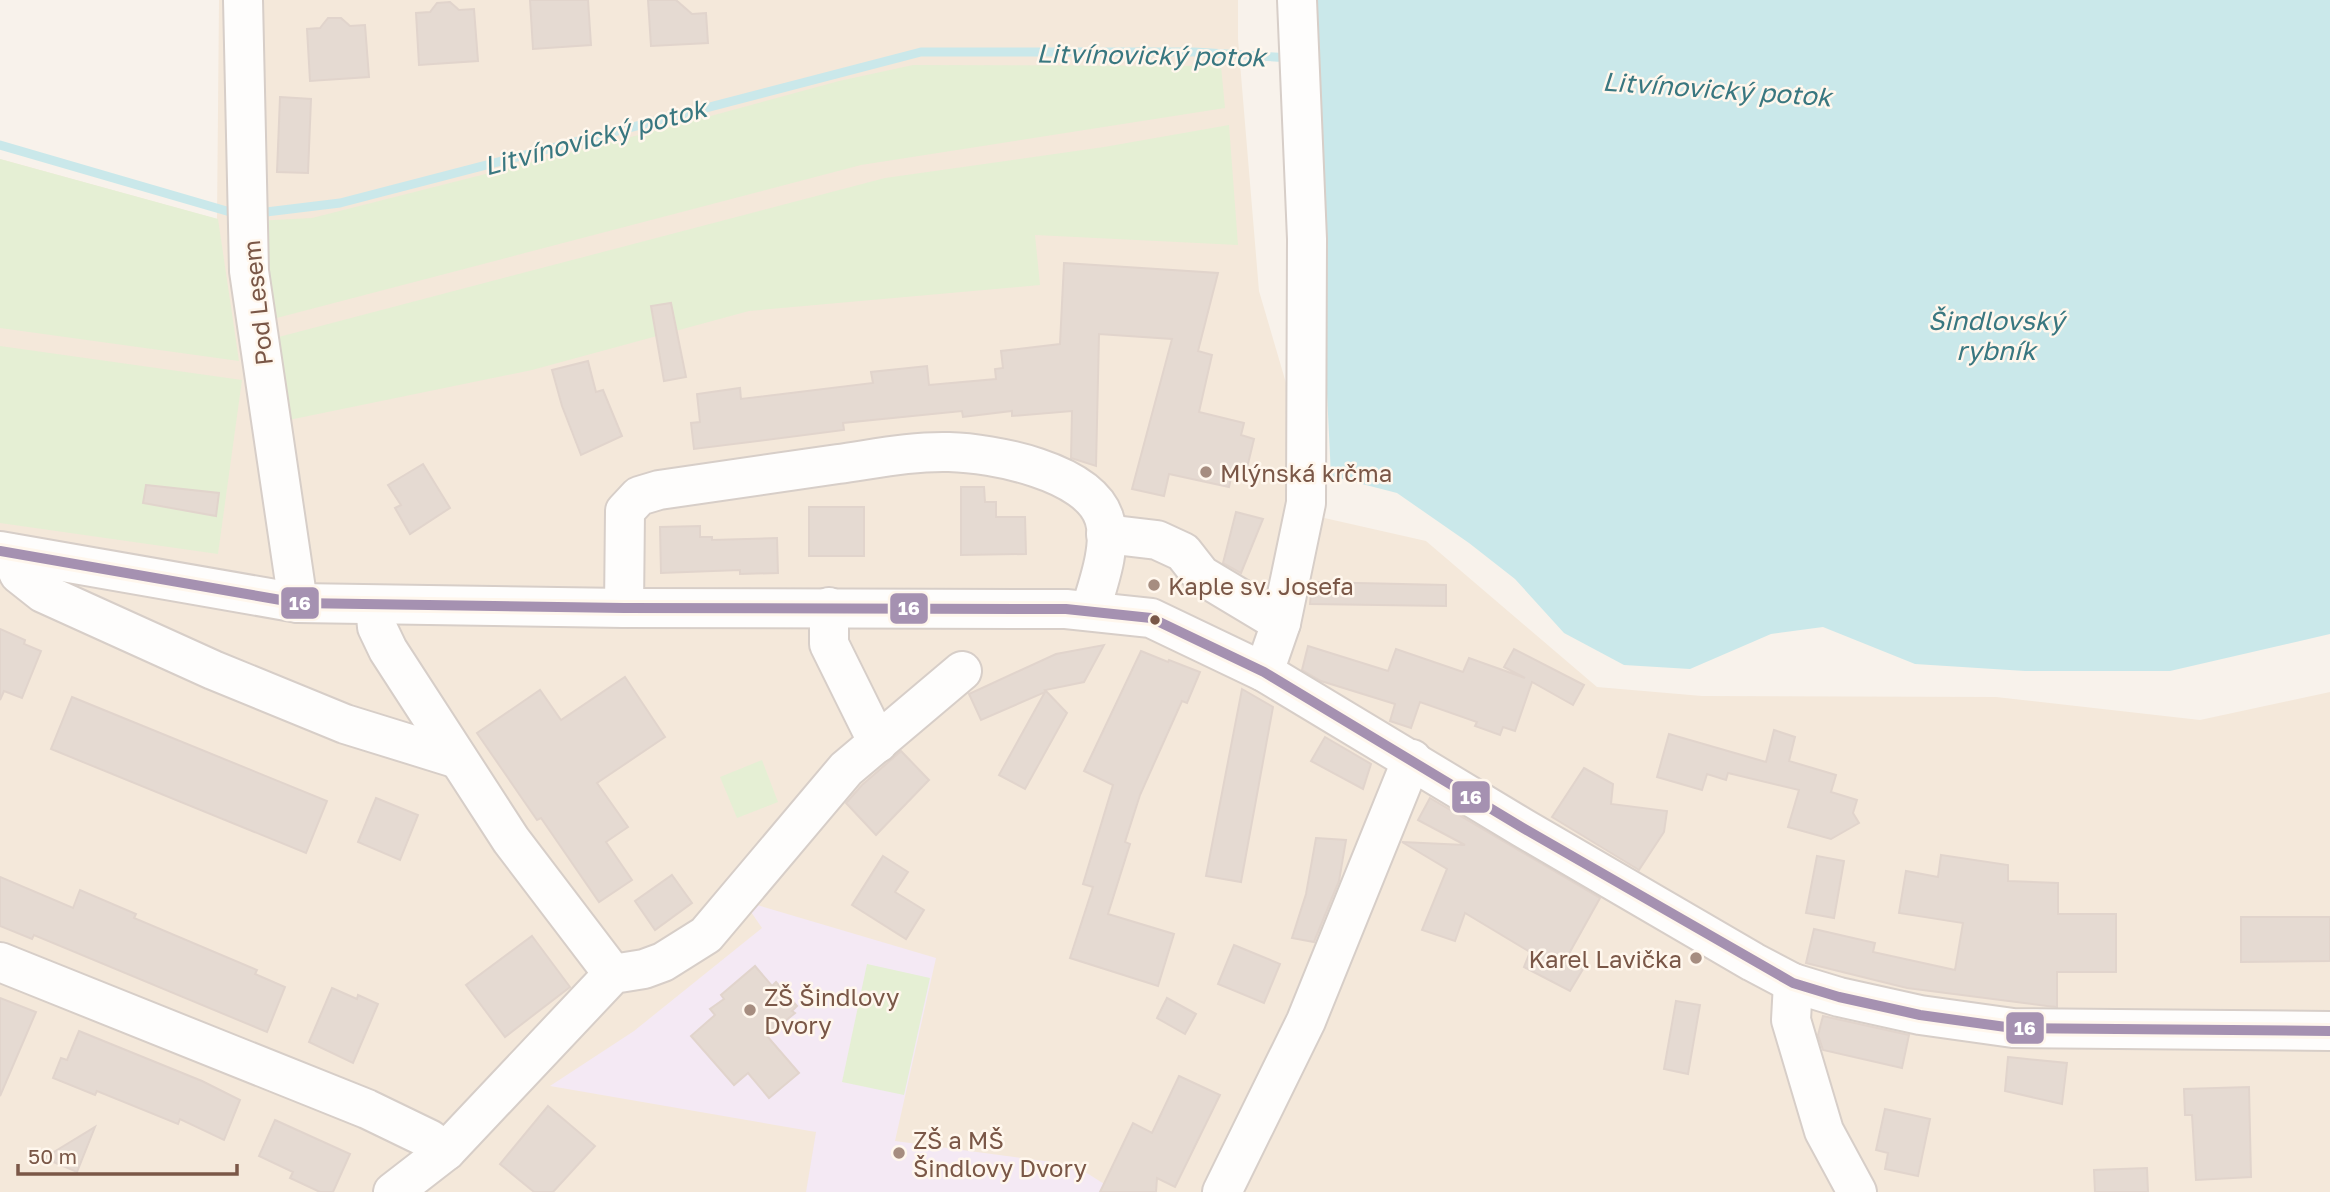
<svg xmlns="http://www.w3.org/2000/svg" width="2330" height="1192" font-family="'Golos Text',sans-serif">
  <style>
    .residential { fill: #f4e8da }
    .education { fill: #f4e9f4 }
    .green { fill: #e5efd4 }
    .water { fill: #cae8ea }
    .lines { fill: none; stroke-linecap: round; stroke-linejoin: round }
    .stream { stroke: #cae8ea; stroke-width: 9 }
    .building { fill: #e5dad2; stroke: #e1d4cc; stroke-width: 2 }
    .minor-casing { stroke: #d7cec8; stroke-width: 42 }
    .minor { stroke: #fefdfc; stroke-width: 38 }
    .bus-1-casing { stroke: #fff7ed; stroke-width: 16 }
    .bus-1 { stroke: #a591b1; stroke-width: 10 }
    .poi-dot { fill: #a68d80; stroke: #fff7ed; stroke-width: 2.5 }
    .bus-dot { fill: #7a5747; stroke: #fff7ed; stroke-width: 2.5 }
    .labels { text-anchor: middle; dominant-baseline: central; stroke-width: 5; stroke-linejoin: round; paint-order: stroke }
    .street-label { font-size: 24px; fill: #7a5747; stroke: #fff7ed }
    .poi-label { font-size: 24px; fill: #7a5747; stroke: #fff7ed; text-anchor: start }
    .water-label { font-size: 26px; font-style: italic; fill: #397780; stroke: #fff7ed }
    .line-badge { stroke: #fff7ed; stroke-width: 2.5 }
    .badge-label { font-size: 19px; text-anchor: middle; font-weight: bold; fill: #fff }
  </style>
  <rect width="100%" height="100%" fill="#f8f2eb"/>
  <polygon class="residential" points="219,0 1238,0 1238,39 1259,291 1286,383 1297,491 1320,517 1426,541 1597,687 1702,696 1996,697 2200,720 2330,692 2330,1192 0,1192 0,159 217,219"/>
  <polygon class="education" points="757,905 936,958 895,1141 1074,1165 1117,1192 806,1192 816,1132 550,1086 634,1031 762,928 749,909"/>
  <g class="green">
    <polygon points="913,65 1221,66 1225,108 861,165 269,320 255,221 312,218 670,127 839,81"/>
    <polygon points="1229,125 1238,245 1035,235 1040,285 749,311 532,370 284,421 271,339 885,178 1104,147"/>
    <polygon points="0,159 218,219 239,361 0,328"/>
    <polygon points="0,346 242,380 218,554 0,523"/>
    <polygon points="762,760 778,802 737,818 720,777"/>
    <polygon points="867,964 930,978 904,1095 842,1082"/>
  </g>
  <polygon class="water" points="1308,0 2330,0 2330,634 2170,671 2025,671 1915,664 1823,627 1771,634 1690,669 1624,665 1564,633 1515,579 1469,543 1397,493 1331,476"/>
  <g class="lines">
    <g class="stream">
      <polyline points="0,145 237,214"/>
      <polyline points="258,213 340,203 921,52 1194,52 1291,58"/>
    </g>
  </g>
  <g class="building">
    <polygon points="530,0 588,0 591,45 533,49"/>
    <polygon points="648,0 676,0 692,14 706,13 708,43 651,46"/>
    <polygon points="450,2 459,10 474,9 478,61 419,65 416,13 430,12 437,3"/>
    <polygon points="328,18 341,18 350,26 365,25 369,77 310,81 307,29 320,28"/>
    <polygon points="280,97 311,99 308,173 277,172"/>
    <polygon points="1064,263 1218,273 1198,351 1212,355 1199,412 1244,423 1241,435 1254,439 1247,468 1234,465 1229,487 1169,474 1164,496 1132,489 1172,339 1099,334 1096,466 1071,458 1072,411 1012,416 1012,411 963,417 962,411 843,423 844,430 694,449 691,423 700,422 697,394 740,388 741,399 873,383 871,372 927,366 929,385 996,379 995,369 1003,368 1001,351 1060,344"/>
    <polygon points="671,303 686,377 664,381 651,306"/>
    <polygon points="588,361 596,392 603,390 622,436 581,455 562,406 552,370"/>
    <polygon points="423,464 450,508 410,534 395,508 401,505 388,485"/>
    <polygon points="146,485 219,493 216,516 143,503"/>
    <polygon points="961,487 984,487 985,502 996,502 996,517 1025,517 1026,554 961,555"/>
    <rect x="809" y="507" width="55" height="49"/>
    <polygon points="1236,512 1263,519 1241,573 1223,563"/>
    <polygon points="700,526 700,537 712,537 712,540 777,538 778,573 740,574 740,570 661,573 660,527"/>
    <polygon points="1312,582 1446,585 1446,606 1310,604"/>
    <polygon points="0,629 25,640 24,644 41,651 22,698 4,691 0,700"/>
    <polygon points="1104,645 1084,682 1045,690 1067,713 1025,789 999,775 1045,692 981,720 969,694 1056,654"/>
    <polygon points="1308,646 1388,671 1396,649 1463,672 1469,658 1525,678 1504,667 1514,649 1584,685 1573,705 1532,682 1515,731 1503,727 1500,735 1475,726 1477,722 1420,702 1411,728 1390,721 1395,704 1321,681 1302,670"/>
    <polygon points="1141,651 1168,662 1169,660 1200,672 1187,703 1182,701 1140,795 1125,842 1130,844 1108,914 1174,934 1158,986 1070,958 1093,887 1083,884 1113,785 1084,771"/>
    <polygon points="625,677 665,737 597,783 628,827 606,842 632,880 599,902 541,818 537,820 477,733 540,690 561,720"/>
    <polygon points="1242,689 1273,707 1241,882 1206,876"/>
    <polygon points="72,697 327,801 306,853 51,749"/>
    <polygon points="1774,730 1795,737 1789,761 1836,775 1831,792 1857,800 1853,813 1859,823 1831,839 1788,827 1799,790 1728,773 1726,780 1707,774 1702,790 1657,777 1669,734 1766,762"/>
    <polygon points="1325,737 1371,764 1363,789 1311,761"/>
    <polygon points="901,751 929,780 876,835 846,803 862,785"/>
    <polygon points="1584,768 1613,784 1611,804 1667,811 1664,832 1639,870 1552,817"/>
    <polygon points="376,798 418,815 400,860 358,842"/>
    <polygon points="1430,798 1600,898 1566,959 1583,969 1570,991 1524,967 1530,952 1465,913 1455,941 1422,930 1447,869 1402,842 1465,845 1418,820"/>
    <polygon points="1316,838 1346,840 1339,881 1314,942 1292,938 1306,894"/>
    <polygon points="1941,855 2008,865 2008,881 2058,883 2058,914 2116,914 2116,972 2057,972 2057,1007 2047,1006 1907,988 1806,963 1814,929 1875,943 1873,952 1955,970 1963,923 1899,913 1906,871 1938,877"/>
    <polygon points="883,856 908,872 895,892 924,910 906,939 852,905"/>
    <polygon points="1817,856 1844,861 1834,918 1806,913"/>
    <polygon points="672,875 692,903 655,930 635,901"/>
    <polygon points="0,877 73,908 80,890 136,914 134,918 257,970 255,974 285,987 267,1032 34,935 32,939 0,926"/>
    <polygon points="2241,917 2330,917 2330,961 2241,962"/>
    <polygon points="532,936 570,987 505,1037 466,985"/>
    <polygon points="1234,945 1280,964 1264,1003 1218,984"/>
    <polygon points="755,966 772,986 776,982 797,1006 792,1011 795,1013 767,1036 799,1073 769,1098 748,1073 734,1085 691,1036 715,1015 710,1009 724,999 721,995"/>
    <polygon points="332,988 357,999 358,995 378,1004 353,1063 309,1042"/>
    <polygon points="0,998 36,1012 0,1096"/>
    <polygon points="1167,998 1196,1014 1185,1034 1157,1018"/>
    <polygon points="1676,1001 1700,1005 1688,1074 1664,1069"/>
    <polygon points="1823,1016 1909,1035 1902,1068 1823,1050 1818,1035"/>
    <polygon points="79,1031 202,1081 240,1100 224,1140 180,1119 178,1124 97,1091 95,1095 53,1078 61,1058 67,1060"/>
    <polygon points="2008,1057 2067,1063 2062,1104 2005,1091"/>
    <polygon points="1179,1076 1220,1095 1175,1187 1157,1178 1156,1192 1100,1192 1133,1123 1152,1133"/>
    <polygon points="2249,1087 2251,1177 2196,1180 2192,1115 2185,1115 2184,1089"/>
    <polygon points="548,1106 595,1146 553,1192 534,1192 500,1164"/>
    <polygon points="1885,1109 1930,1119 1918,1176 1885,1169 1888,1153 1876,1150"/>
    <polygon points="275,1120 350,1154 333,1192 320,1192 290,1178 293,1172 259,1156"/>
    <polygon points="95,1127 77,1172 44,1158"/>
    <polygon points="2147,1168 2148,1192 2095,1192 2094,1170"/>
  </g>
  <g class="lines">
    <defs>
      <g id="minor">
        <polyline points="243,0 249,271 298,603"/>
        <polyline points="1106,534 1157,540 1183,552 1201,575 1281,623"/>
        <polyline points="0,551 298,603 624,608 1066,609 1151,618 1264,672 1523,828 1753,962 1793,983 1839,997 1920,1015 2013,1028 2330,1031"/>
        <polyline points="9,553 19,574 43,593 213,670 345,724 458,759"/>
        <polyline points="375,605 377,627 388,650 511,840 613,974"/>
        <polyline points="829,607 829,644 878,743"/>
        <path d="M 624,608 L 625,511 L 639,496 L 659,490 C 718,481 778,473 838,464 C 874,459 912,451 949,452 C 992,453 1089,471 1104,518 C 1113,544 1098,585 1090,611"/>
        <polyline points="1264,672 1281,623 1306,503 1307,239 1297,0"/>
        <polyline points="0,962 367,1109 429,1139 446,1151"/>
        <polyline points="1793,983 1791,1020 1824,1131 1857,1192"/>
        <polyline points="393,1192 446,1151 613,974 644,969 663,962 706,935 846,769 962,671"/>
        <polyline points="1222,1192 1306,1021 1412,759"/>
      </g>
    </defs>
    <use href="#minor" class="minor-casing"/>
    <use href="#minor" class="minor"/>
    <defs>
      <polyline id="bus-1" points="0,551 298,603 624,608 1066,609 1151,618 1264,672 1523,828 1793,983 1839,997 1920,1015 2013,1028 2330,1031"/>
    </defs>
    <use href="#bus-1" class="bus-1-casing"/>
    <use href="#bus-1" class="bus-1"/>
  </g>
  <g class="poi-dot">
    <circle cx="1206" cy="472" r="7"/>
    <circle cx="1154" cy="585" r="7"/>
    <circle cx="1696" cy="958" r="7"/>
    <circle cx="750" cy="1010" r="7"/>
    <circle cx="899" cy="1153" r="7"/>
  </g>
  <circle class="bus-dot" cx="1155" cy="620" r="6"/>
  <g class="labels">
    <g class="street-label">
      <text transform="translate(257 303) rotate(-96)">Pod Lesem</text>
    </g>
    <g class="poi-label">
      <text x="1220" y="472">Mlýnská krčma</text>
      <text x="1168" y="585">Kaple sv. Josefa</text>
      <text x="1682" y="958" text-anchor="end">Karel Lavička</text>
      <text x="764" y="996">ZŠ Šindlovy<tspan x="764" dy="28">Dvory</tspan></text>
      <text x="913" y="1139">ZŠ a MŠ<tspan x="913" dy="28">Šindlovy Dvory</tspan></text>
    </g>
    <g class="water-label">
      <text transform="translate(1151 55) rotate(1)">Litvínovický potok</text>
      <text transform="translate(1717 89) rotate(4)">Litvínovický potok</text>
      <text transform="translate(595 137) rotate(-15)">Litvínovický potok</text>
      <text x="1996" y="320">Šindlovský<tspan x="1996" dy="30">rybník</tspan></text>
    </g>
  </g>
  <g class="line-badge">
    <rect x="280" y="586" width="40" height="34" rx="7" fill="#a591b1"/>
    <rect x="889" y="592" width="40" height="33" rx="7" fill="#a591b1"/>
    <rect x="1451" y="780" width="40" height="34" rx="7" fill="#a591b1"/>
    <rect x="2005" y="1011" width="40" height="34" rx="7" fill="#a591b1"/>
  </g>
  <g class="badge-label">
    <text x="300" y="610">16</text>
    <text x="909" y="615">16</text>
    <text x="1471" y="804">16</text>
    <text x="2025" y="1035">16</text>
  </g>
  <path d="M18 1164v10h219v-10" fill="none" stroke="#7a5747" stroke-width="3.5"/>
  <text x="28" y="1164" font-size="21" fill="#7a5747" stroke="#fff7ed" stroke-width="5" paint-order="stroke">50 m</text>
</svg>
